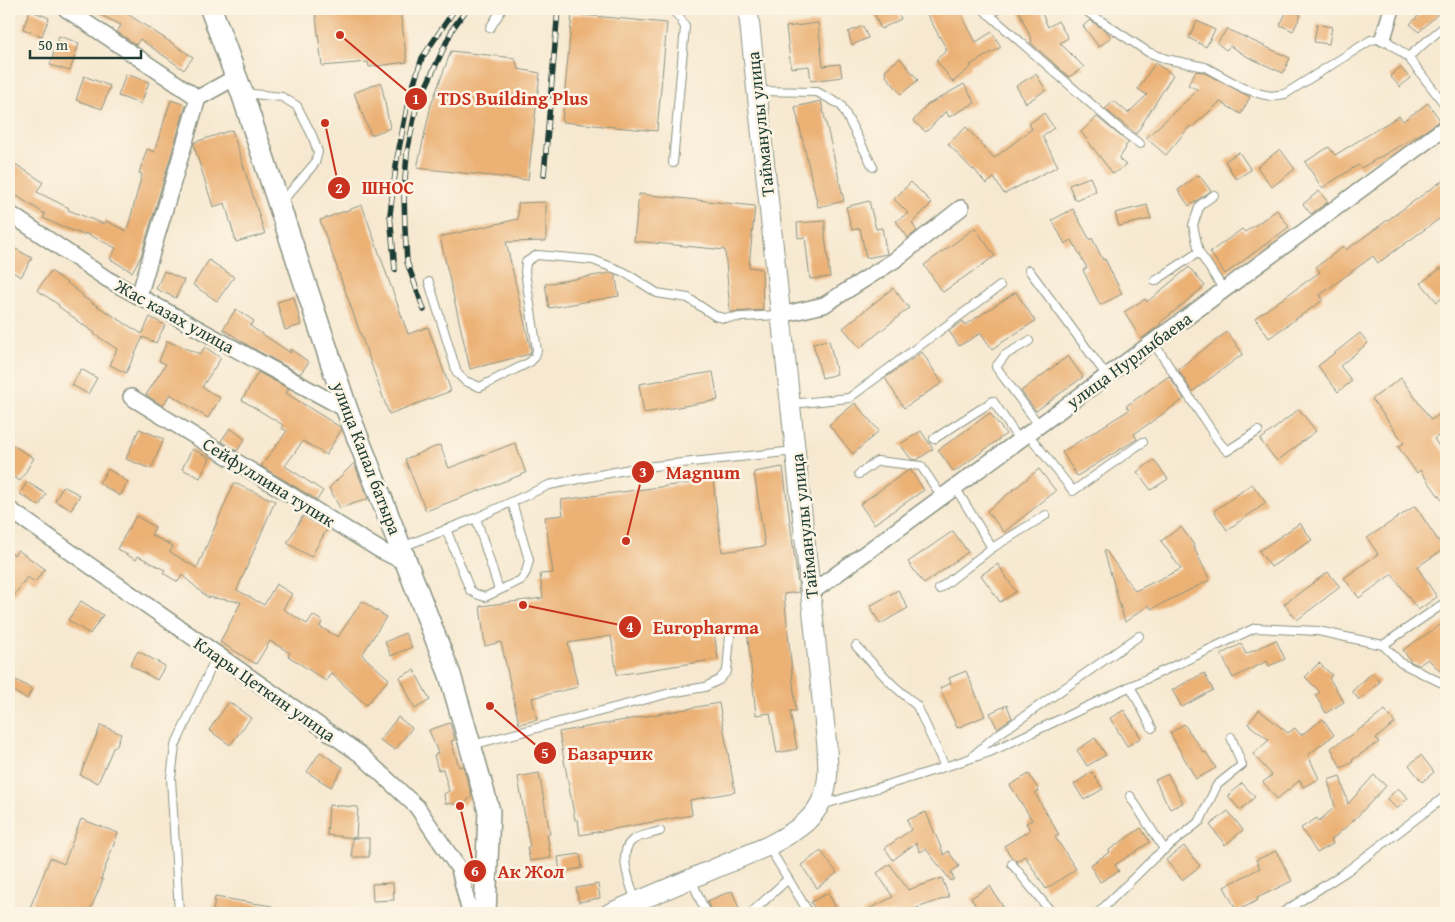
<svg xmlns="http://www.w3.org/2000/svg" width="1455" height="922" font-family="'Gentium Book Plus',serif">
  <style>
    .building { fill: #ebb174 }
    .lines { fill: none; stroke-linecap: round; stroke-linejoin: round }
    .service-casing { stroke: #8b9382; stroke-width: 10 }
    .minor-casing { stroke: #8b9382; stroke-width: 18 }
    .tertiary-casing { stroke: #8b9382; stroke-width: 21 }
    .secondary-casing { stroke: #8b9382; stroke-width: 24 }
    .service { stroke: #fff; stroke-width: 8 }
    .minor { stroke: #fff; stroke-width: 15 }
    .tertiary { stroke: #fff; stroke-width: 19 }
    .secondary { stroke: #fff; stroke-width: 21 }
    .rail-casing { stroke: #1f3d34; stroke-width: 5.5 }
    .rail { stroke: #fcf5e5; stroke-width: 4; stroke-dasharray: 11; stroke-linecap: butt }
    .labels { text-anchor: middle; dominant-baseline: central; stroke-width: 5; stroke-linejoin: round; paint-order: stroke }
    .street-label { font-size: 18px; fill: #1f3d34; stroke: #fcf5e5 }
    .leader { fill: none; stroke: #c8321e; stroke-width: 2 }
    .callout-dot { fill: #c8321e; stroke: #fcf5e5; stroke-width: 2 }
    .mark-label { font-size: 15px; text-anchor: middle; font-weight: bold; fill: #fff }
    .callout-label { font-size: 19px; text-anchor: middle; font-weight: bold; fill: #c8321e; stroke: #fcf5e5; stroke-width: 5; stroke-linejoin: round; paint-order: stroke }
  </style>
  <rect width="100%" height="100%" fill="#fcf5e5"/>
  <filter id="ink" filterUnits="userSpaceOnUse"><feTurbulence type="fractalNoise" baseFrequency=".02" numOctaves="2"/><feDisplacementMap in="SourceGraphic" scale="10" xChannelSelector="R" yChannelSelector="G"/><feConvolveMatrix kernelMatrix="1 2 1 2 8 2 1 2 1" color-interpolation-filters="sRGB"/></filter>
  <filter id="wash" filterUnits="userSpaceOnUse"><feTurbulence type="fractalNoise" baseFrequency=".0096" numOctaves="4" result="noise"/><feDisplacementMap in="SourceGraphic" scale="20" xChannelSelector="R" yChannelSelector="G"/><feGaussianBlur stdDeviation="1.12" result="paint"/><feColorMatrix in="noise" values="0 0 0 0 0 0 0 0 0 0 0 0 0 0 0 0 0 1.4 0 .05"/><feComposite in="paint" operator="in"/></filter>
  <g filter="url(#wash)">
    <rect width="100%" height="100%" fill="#f7e9d1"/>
    <g id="blocks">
      <g class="building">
        <polygon points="89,9 120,9 193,57 184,70 140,39 136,45 117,32 121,25"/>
        <polygon points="315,9 400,9 407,62 369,67 368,62 322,66"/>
        <polygon points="872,9 897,9 901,19 881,29"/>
        <polygon points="924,9 941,9 943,13 951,9 958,9 976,42 992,32 1001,47 970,65 971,67 953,82 936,60 947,50"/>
        <polygon points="1018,9 1040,9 1048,27 1058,21 1068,38 1060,43 1084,67 1069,77 1030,42 1032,41"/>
        <polygon points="1288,9 1301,15 1293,31 1280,25"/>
        <polygon points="1425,9 1443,9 1419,32 1410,24"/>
        <polygon points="30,10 49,18 42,36 23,29"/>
        <polygon points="572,14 667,23 657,131 562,122"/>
        <polygon points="1090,20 1107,32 1111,37 1099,47 1083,26"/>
        <polygon points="1197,21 1215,30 1206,47 1189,38"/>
        <polygon points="818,23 823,66 840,64 842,77 811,81 809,66 791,68 786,27"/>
        <polygon points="1317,24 1332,27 1329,44 1314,42"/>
        <polygon points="863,26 868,38 852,45 848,32"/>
        <polygon points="1227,29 1290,58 1283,73 1248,57 1230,46 1226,50 1217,43"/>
        <polygon points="59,36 79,43 70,71 50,65"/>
        <polygon points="451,51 515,58 518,69 540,73 528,180 417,168 431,105"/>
        <polygon points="900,58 918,80 901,94 886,76 885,70"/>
        <polygon points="1155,63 1173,75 1136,134 1105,109 1114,101 1128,113 1147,95 1138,89"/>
        <polygon points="1400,67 1410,78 1400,87 1390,76"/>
        <polygon points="1196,71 1203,72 1250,97 1241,114 1220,102 1191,128 1190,126 1166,155 1146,138 1198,90 1188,85"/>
        <polygon points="126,74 149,82 141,104 118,96"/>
        <polygon points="1036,74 1046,90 1026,103 1016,86"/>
        <polygon points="84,76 110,86 102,109 76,100"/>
        <polygon points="381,82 390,128 371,135 354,93"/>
        <polygon points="964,84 975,103 949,117 946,111 926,132 913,121 927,105"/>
        <polygon points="171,100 186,105 141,256 132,272 110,259 116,248 85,233 84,235 60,226 43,218 45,214 9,191 9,160 43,182 37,192 69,208 68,210 104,224 106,221 127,231 142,174 139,173 147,149 154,152"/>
        <polygon points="821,101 844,201 818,207 795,107"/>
        <polygon points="1428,103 1440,120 1427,130 1361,168 1358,165 1322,188 1305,162 1329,147 1335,155 1399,116 1403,121"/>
        <polygon points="1044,113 1054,128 1042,136 1058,166 1004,194 994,178 986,184 974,169 973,170 948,144 966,127 994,158 1032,129 1029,124"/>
        <polygon points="1097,117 1129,143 1125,146 1126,148 1119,159 1126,165 1113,174 1081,132"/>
        <polygon points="232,130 265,234 236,242 225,203 213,207 194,146 195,142"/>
        <polygon points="1280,149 1295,169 1272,187 1257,167"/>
        <polygon points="1239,152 1251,170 1236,179 1225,161"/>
        <polygon points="1199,175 1211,191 1189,206 1178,190"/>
        <polygon points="1090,177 1096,191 1075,200 1069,185"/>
        <polygon points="1446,178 1446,214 1378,263 1373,256 1320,295 1323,300 1269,338 1255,318 1320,272 1316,267 1344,246 1346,250"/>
        <polygon points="911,182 932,203 912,223 917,231 908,238 896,221 908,213 894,199"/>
        <polygon points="1319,191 1328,202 1311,214 1303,204"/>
        <polygon points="639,194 755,206 749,267 762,269 763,310 730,312 725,250 634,241"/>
        <polygon points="869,201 876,229 882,228 887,254 866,258 860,228 852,230 846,207"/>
        <polygon points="546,202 546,241 506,242 531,350 530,354 470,369 440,237 518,219 518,203"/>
        <polygon points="362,205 408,334 428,327 451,391 389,414 320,220"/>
        <polygon points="1147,205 1151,219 1119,226 1115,213"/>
        <polygon points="1073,209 1090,240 1092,238 1103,260 1105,259 1122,294 1100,305 1083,270 1087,268 1072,240 1065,244 1052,220"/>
        <polygon points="1277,210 1289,227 1225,274 1210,252 1242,229 1245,232"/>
        <polygon points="825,221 825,236 830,277 810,279 805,237 798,238 797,223"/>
        <polygon points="975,228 995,256 943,292 924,265"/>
        <polygon points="16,249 32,258 21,277 9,270 9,261"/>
        <polygon points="209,260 234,277 217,301 193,285"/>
        <polygon points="1189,267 1205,286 1160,323 1161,324 1141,339 1124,312 1145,299 1147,302"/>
        <polygon points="1441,268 1446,275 1446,295 1437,302 1421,283"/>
        <polygon points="51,271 83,295 83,297 142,334 150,317 165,325 156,343 143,337 126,373 110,365 117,349 94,334 95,333 77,321 77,320 58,306 59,305 37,290"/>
        <polygon points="164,271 184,280 176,298 156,289"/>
        <polygon points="610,273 615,274 619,296 549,308 545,284"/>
        <polygon points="893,288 909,308 860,348 843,328"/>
        <polygon points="1016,292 1035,321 992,349 981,333 959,346 949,331 963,321 965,325"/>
        <polygon points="294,297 301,325 285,330 277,302"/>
        <polygon points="236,309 254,321 250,326 291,353 290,349 309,362 300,374 249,346 223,329"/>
        <polygon points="1227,332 1243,354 1192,392 1178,369"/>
        <polygon points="1360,333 1368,343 1340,366 1352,381 1338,392 1318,366"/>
        <polygon points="829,340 837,374 822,378 813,343"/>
        <polygon points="167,341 200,354 205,347 221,358 202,387 220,398 208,418 170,394 163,406 146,395 166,364 159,361"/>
        <polygon points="922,352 942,383 904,408 885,378"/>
        <polygon points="1068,356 1083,377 1036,411 1021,391"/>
        <polygon points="81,369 97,378 88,394 72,385"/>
        <polygon points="258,372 289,389 286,393 340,427 341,430 326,455 303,441 285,466 323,491 317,500 261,466 287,431 281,428 283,425 242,400"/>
        <polygon points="713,372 718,400 644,413 639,384"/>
        <polygon points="1169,376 1184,399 1134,434 1137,439 1077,476 1062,452 1129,410 1126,406"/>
        <polygon points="1401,378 1431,420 1446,410 1446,430 1434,439 1446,456 1446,506 1420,470 1417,473 1398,447 1404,443 1372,399"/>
        <polygon points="855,403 879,431 853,454 829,425"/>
        <polygon points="1299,409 1316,431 1277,461 1260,440"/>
        <polygon points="990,413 1006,434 954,472 938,450"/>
        <polygon points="230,428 245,439 237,451 221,441"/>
        <polygon points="139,429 164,439 151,469 126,459"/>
        <polygon points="921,431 933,449 917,460 911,459 900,444"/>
        <polygon points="9,443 34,458 20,481 9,474"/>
        <polygon points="515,443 526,473 426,511 405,459 440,445 449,468"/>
        <polygon points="192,449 210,458 200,478 182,469"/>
        <polygon points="1154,460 1168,479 1151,490 1137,472"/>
        <polygon points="354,463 368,499 340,508 329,488"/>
        <polygon points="783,467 799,592 784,594 796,711 790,711 797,749 777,753 770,713 756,715 747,629 714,632 718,659 617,675 611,636 568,643 578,687 532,698 537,720 519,724 501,642 485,646 480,606 543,598 540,574 553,573 545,517 563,515 561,500 713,480 722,552 765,546 754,472"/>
        <polygon points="108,469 128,482 120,496 99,483"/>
        <polygon points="1039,469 1056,491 1004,532 987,511"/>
        <polygon points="909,470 911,471 924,490 874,524 860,504"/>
        <polygon points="27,482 46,494 39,506 20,494"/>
        <polygon points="234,483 275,501 237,590 264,605 276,584 292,594 283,609 307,624 313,615 322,621 320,627 338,637 362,601 386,617 362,655 389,679 366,705 331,673 326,681 288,656 290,653 270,641 256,664 220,642 241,602 207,597 182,575 178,582 163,573 165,570 138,556 136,560 117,549 136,516 155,527 151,535 173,546 170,552 197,568"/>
        <polygon points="1252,484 1266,503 1227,530 1214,511"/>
        <polygon points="63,486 80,495 71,510 55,501"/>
        <polygon points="1415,506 1444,549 1417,567 1437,597 1418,610 1392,574 1359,598 1344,578 1378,554 1367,538"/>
        <polygon points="303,516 327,529 311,557 287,543"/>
        <polygon points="1300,523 1312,540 1271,567 1259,551"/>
        <polygon points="1181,527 1194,545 1193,546 1210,580 1151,609 1149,605 1125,622 1104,551 1106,551 1135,591 1181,569 1161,541"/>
        <polygon points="953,531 968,552 924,584 908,562"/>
        <polygon points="18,550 45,569 35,582 27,577 9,603 9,551 14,555"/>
        <polygon points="998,564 1016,592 1000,602 981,575"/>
        <polygon points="1328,572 1340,587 1297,620 1284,604"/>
        <polygon points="898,590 908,608 880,624 870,606"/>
        <polygon points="81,601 103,615 90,634 68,620"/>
        <polygon points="1446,621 1446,677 1428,659 1419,665 1411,662 1403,650"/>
        <polygon points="405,633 412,647 391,656 385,642"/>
        <polygon points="1276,640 1285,659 1269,666 1267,661 1233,678 1221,654 1241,644 1246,654"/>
        <polygon points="138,651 165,666 157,680 130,665"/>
        <polygon points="1319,663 1332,675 1329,678 1344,702 1326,713 1315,695 1320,692 1305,677"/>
        <polygon points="414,670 430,700 415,709 400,677"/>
        <polygon points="966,671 985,716 957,728 940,688 951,683 949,678"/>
        <polygon points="1204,673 1213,690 1182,707 1172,690"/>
        <polygon points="1372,673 1380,682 1359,700 1352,691"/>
        <polygon points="9,676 32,689 27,699 9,689"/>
        <polygon points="229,702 251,718 230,745 209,730"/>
        <polygon points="719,703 735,792 690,800 692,815 580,835 578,820 575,820 559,732"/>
        <polygon points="1007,705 1012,718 997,728 990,713"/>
        <polygon points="1124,710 1141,738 1127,746 1110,718"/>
        <polygon points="1259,710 1288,733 1295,728 1301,735 1323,719 1334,735 1308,755 1319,779 1303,787 1300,780 1277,799 1263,782 1272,775 1253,754 1269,740 1248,724"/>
        <polygon points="1385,710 1395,723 1376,738 1379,742 1352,760 1353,762 1341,768 1331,748 1369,723"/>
        <polygon points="398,717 412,728 395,750 380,740"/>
        <polygon points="450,723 455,740 451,741 459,767 463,766 472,796 463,805 445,803 444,794 449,791 443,769 438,770 434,755 438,753 429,730"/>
        <polygon points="1184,724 1204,753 1206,752 1216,768 1196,779 1170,733"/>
        <polygon points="101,725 121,734 116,747 114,746 98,783 80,775"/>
        <polygon points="1095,738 1106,755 1087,766 1077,750"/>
        <polygon points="320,752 343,767 331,787 307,772"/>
        <polygon points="1421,755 1434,772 1422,782 1409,765"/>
        <polygon points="1092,772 1103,789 1084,800 1074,784"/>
        <polygon points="539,773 550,834 547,834 551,858 530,861 527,847 530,847 518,777"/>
        <polygon points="1029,774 1039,791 1035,793 1059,835 1055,837 1076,869 1046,889 1025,856 1017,861 1012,858 1004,846 1030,830 1026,823 1032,820 1010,785"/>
        <polygon points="1168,774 1183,803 1170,809 1155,780"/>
        <polygon points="1374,775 1386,786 1353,821 1331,840 1333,844 1317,853 1301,828 1317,818 1319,821 1335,807 1328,780 1340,776 1348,804"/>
        <polygon points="1242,783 1255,797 1240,810 1228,796"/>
        <polygon points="1398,788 1408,798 1397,809 1387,799"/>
        <polygon points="329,805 358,807 356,838 327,835"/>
        <polygon points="1228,811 1243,830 1225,845 1210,825"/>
        <polygon points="926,812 944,855 948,851 959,866 951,872 954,879 951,881 926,849 920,852 916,843 893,860 885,848 911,830 907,820"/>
        <polygon points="81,819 118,833 101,879 103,880 89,913 28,913 50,858 64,864"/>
        <polygon points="1141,828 1150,842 1115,865 1119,871 1100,882 1090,865 1110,852 1109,850"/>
        <rect x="352" y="838" width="17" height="19"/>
        <polygon points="1184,846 1200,866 1182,880 1166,860"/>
        <polygon points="821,851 837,873 817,888 801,865"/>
        <polygon points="1276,851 1292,881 1257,898 1258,900 1237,911 1224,887 1260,868 1256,860"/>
        <polygon points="580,854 582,868 560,872 558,857"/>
        <polygon points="890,864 908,890 942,878 949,897 911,910 912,913 861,913 893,897 877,873"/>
        <polygon points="393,883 394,900 373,901 372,884"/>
        <polygon points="598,884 600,898 579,902 576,888"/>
        <polygon points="990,886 1003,907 994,913 980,913 971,898"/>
        <polygon points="732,891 741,913 712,913 707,901"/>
        <polygon points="828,893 839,913 817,913 811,902"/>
        <polygon points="215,897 272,906 272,913 213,913"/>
      </g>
    </g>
  </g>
  <g filter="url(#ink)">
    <use href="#blocks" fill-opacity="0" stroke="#8b9382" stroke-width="1"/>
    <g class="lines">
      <defs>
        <g id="service">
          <polyline points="672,9 680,18 685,27 673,163"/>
          <polyline points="983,9 1122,131 1140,144"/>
          <polyline points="1083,9 1148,52 1166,59 1205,67 1243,88 1261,94 1271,96 1285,94 1371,40 1383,38 1408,57 1446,106"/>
          <polyline points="988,14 998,9"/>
          <polyline points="490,28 502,9"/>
          <polyline points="1408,57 1446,25"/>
          <polyline points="756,91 817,92 841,105 873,167"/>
          <polyline points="244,93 282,97 297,106 312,135 318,152 315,163 280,204"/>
          <polyline points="1214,195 1200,205 1193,225 1199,252 1224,290"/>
          <polyline points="1029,270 1107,376"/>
          <polyline points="1155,281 1199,252"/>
          <polyline points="429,282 457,373 465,381 480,387 530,362 535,357 537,350 525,272 526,262 537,255 593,260 624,272 657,293 688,298 715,316 724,318 779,315"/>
          <polyline points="1029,341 1005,355 996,367 1039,425"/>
          <polyline points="1153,342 1219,442 1227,451 1258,431"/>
          <polyline points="791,404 849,398 1000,286"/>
          <polyline points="1028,434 1073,491 1143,442"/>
          <polyline points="934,439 993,401 1019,440"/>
          <polyline points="859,474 877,461 921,466 942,497"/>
          <polyline points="955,487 992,548"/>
          <polyline points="476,518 499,590"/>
          <polyline points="446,529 470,590 476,594 485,597 521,580 526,572 529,560 512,502"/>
          <polyline points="402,547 476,518 549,485 635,468 795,451"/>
          <polyline points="939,589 992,548 1046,515"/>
          <polyline points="1383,645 1401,663 1440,682 1446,683"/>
          <polyline points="856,646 892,684 917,706 945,767"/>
          <polyline points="1130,686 1152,728"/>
          <polyline points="472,745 670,693 705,687 719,680 727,671 730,635"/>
          <polyline points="974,755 993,738 1139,636"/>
          <polyline points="1130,796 1164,849"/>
          <polyline points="822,805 932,771 990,752 1255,628 1318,631 1383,645 1446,602"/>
          <polyline points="768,846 809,913"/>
          <polyline points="1012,864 1052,913"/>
          <polyline points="691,879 706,913"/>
          <path d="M 636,902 C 631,886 616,851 633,840 C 640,835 652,834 660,831"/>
          <polyline points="179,913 171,778 175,746 217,655"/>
          <polyline points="751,913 788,879"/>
          <polyline points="1098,913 1155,857 1200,821 1217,785 1242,765 1231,737"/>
          <polyline points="1282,913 1347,871 1446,796"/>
        </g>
        <g id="minor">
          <polyline points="66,9 198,98 236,77"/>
          <polyline points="1383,38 1392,9"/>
          <polyline points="9,213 107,279 347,410"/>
          <polyline points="139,296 198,98"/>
          <polyline points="781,315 824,305 895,260 961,208"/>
          <polyline points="131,397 380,550 408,564"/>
          <polyline points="9,509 360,754 417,807 459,869 470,913"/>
          <polyline points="811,593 1446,127"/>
        </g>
        <path id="tertiary" d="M 610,913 L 768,846 C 797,831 823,816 827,781 C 829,769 827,757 827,746 L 748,9"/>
        <polyline id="secondary" points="211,9 242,93 347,410 450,675 489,811 485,913"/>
      </defs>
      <use href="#service" class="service-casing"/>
      <use href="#minor" class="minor-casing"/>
      <use href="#tertiary" class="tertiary-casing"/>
      <use href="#secondary" class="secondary-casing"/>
      <use href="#service" class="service"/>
      <use href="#minor" class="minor"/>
      <use href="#tertiary" class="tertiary"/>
      <use href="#secondary" class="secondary"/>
      <defs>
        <g id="rail">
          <polyline points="544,175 558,9"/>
          <polyline points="395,270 390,214 397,159 408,102 422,58 455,9"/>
          <polyline points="424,310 407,262 405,229 404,193 407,153 416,108 453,28 467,9"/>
        </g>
      </defs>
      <use href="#rail" class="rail-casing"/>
      <use href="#rail" class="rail"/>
    </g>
  </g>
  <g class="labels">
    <g class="street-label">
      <text transform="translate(760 124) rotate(-96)">Тайманулы улица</text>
      <text transform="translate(175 316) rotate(29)">Жас казах улица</text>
      <text transform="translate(1129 360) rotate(-36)">улица Нурлыбаева</text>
      <text transform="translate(367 458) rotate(69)">улица Капал батыра</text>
      <text transform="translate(269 482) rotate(32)">Сейфуллина тупик</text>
      <text transform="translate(804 526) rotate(-96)">Тайманулы улица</text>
      <text transform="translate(265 689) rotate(35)">Клары Цеткин улица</text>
    </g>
  </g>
  <path class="leader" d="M340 35L416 99M325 123L339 188M626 541L643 472M523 605L630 627M490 706L545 753M460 806L475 871"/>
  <g class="callout-dot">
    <circle cx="340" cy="35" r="5"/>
    <circle cx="325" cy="123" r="5"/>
    <circle cx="626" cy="541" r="5"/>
    <circle cx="523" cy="605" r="5"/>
    <circle cx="490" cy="706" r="5"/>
    <circle cx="460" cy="806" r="5"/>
    <circle cx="416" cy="99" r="12"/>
    <circle cx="339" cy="188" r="12"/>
    <circle cx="643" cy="472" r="12"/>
    <circle cx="630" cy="627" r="12"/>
    <circle cx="545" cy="753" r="12"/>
    <circle cx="475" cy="871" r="12"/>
  </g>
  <g class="mark-label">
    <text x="416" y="104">1</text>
    <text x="339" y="193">2</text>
    <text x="643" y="477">3</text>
    <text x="630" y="632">4</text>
    <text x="545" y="758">5</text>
    <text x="475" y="876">6</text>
  </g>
  <g class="callout-label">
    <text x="513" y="105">TDS Building Plus</text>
    <text x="388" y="194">ШНОС</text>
    <text x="703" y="479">Magnum</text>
    <text x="706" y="634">Europharma</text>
    <text x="610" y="760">Базарчик</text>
    <text x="531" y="878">Ак Жол</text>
  </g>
  <rect width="1455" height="922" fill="none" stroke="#fcf5e5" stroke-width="30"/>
  <path d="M30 50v8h111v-8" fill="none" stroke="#1f3d34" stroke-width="2.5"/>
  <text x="38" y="50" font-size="15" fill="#1f3d34" stroke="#fcf5e5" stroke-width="4" paint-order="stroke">50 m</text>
</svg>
